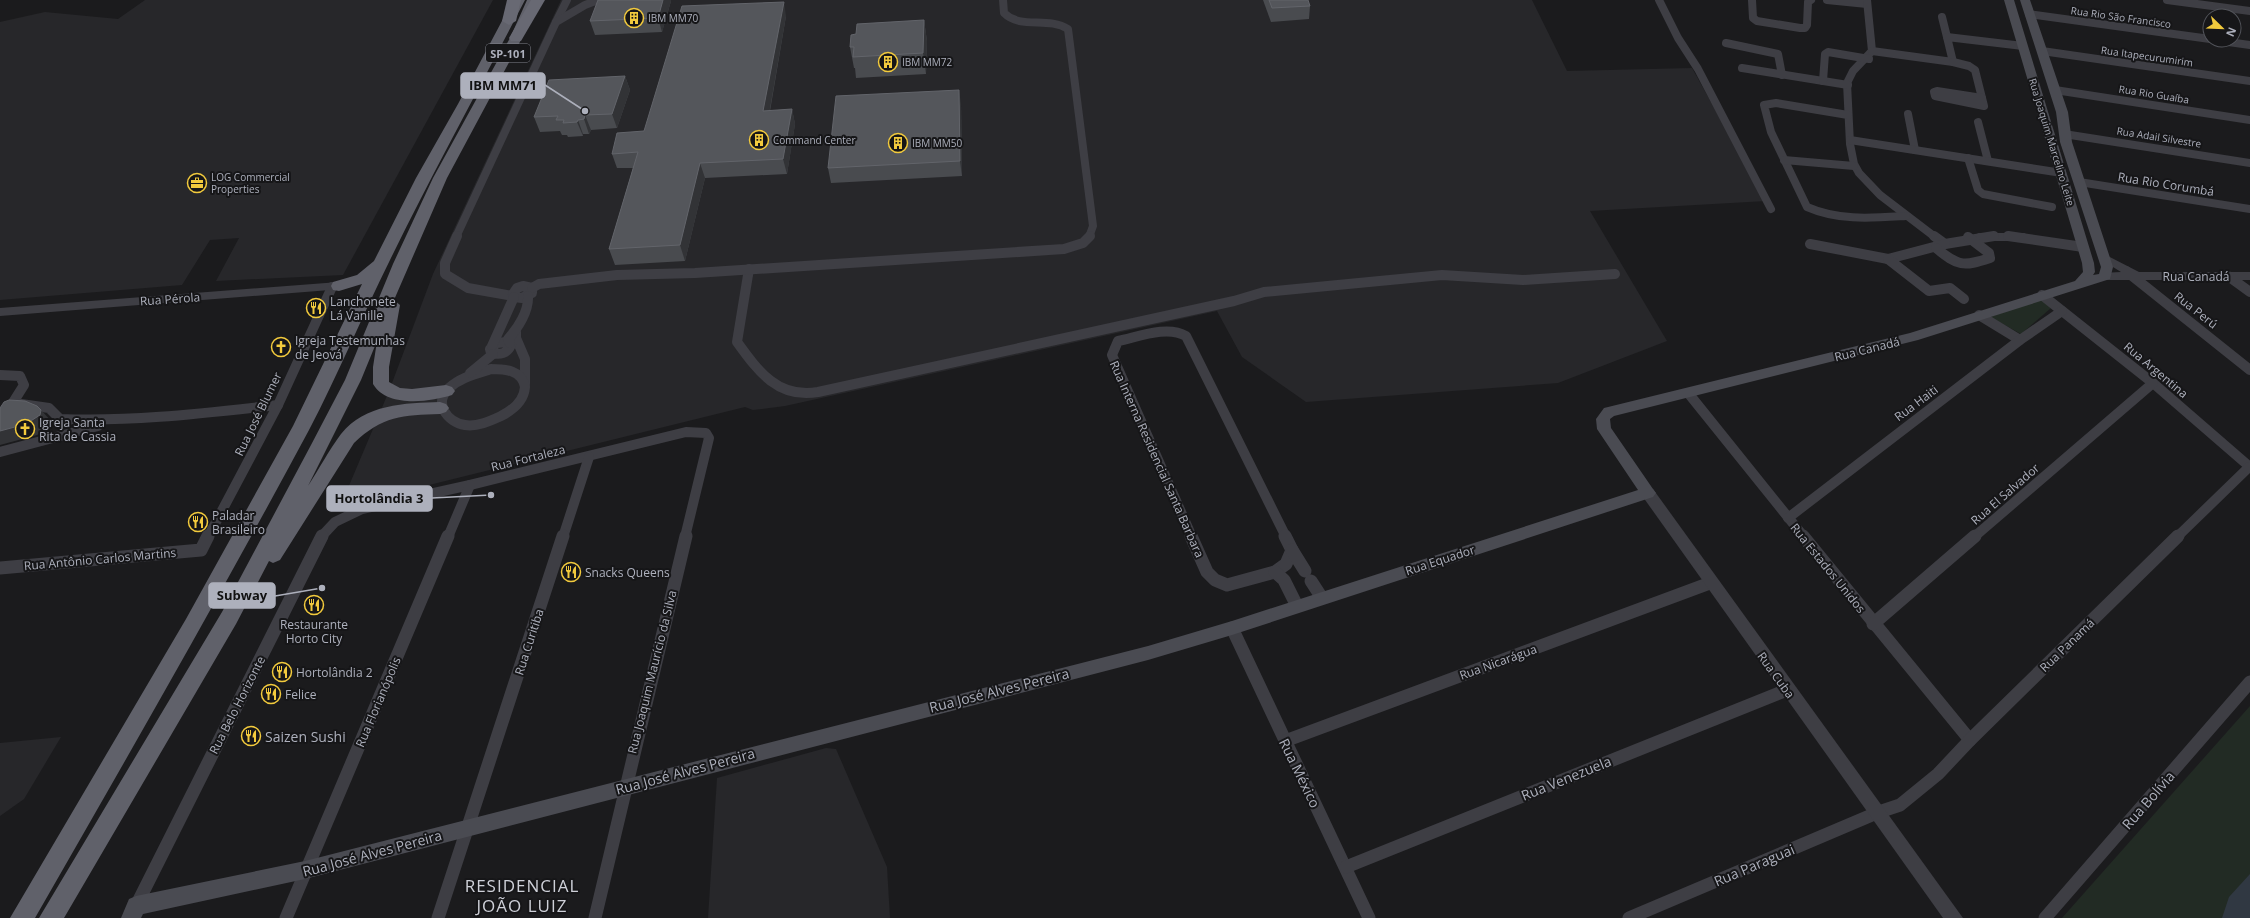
<svg xmlns="http://www.w3.org/2000/svg" width="2250" height="918" font-family="'Open Sans',sans-serif">
  <style>
    .built { fill: #27272a }
    .green { fill: #222b24 }
    .water { fill: #303842 }
    .lines { fill: none; stroke-linecap: round; stroke-linejoin: round }
    .minor-far2 { stroke: #3e3e44; stroke-width: 8 }
    .minor-far1 { stroke: #3e3e44; stroke-width: 10 }
    .minor { stroke: #3e3e44; stroke-width: 13 }
    .tertiary { fill: #3e3e44; fill-rule: evenodd }
    .secondary { fill: #4a4b52; fill-rule: evenodd }
    .trunk { fill: #60616a; fill-rule: evenodd }
    .motorway { fill: #686973; fill-rule: evenodd }
    .wall { fill: #494b4f }
    .shaded-wall { fill: #323336 }
    .building { fill: #54565b; stroke: #62646a }
    .labels { text-anchor: middle; dominant-baseline: central; stroke-width: 4; stroke-linejoin: round; paint-order: stroke }
    .far-street-label { font-size: 10px; fill: #adb0bc; stroke: #161618 }
    .far-poi-label { font-size: 10px; fill: #adb0bc; stroke: #161618; text-anchor: start }
    .shield { fill: #161618; stroke: #80828b; stroke-width: 1 }
    .shield-label { font-size: 11px; font-weight: bold; fill: #adb0bc }
    .street-label { font-size: 12px; fill: #adb0bc; stroke: #161618 }
    .poi-label { font-size: 12px; fill: #adb0bc; stroke: #161618; text-anchor: start }
    .near-street-label { font-size: 14px; fill: #adb0bc; stroke: #161618 }
    .near-poi-label { font-size: 14px; fill: #adb0bc; stroke: #161618; text-anchor: start }
    .near-quarter-label { font-size: 17px; letter-spacing: 1px; fill: #ced0d8; stroke: #161618 }
    .leader { fill: none; stroke: #adb0bc; stroke-width: 1.5 }
    .callout-dot { fill: #adb0bc; stroke: #161618; stroke-width: 1.5 }
    .callout { fill: #adb0bc; stroke: #adb0bc; stroke-width: 1.5 }
    .callout-label { font-size: 13px; text-anchor: middle; font-weight: bold; fill: #111 }
  </style>
  <rect width="100%" height="100%" fill="#1b1b1d"/>
  <g class="built">
    <polygon points="145,0 493,0 343,275 216,281 239,238 210,240 182,285 0,300 0,22 45,12 118,19"/>
    <polygon points="561,0 1532,0 1567,71 1692,68 1766,201 1590,211 1667,341 1558,383 1306,402 1242,357 1217,311 785,406 753,410 745,407 340,507 389,391 433,274"/>
    <polygon points="61,737 24,799 0,816 0,743"/>
    <polygon points="826,748 836,749 887,867 890,918 708,918 717,778"/>
  </g>
  <g class="green">
    <polygon points="2041,299 2051,308 2021,334 1990,317"/>
    <polygon points="2250,706 2250,918 2062,918"/>
  </g>
  <polygon class="water" points="2250,874 2250,918 2222,918 2229,897"/>
  <g class="lines">
    <g class="minor-far2">
      <path d="M 1003,0 L 1004,13 C 1021,30 1048,16 1068,29 L 1093,226 L 1089,237"/>
      <polyline points="1659,0 1678,38 1698,69 1771,209"/>
      <polyline points="1752,0 1753,18 1757,21 1800,28 1805,28 1807,25 1808,2 1811,0"/>
      <polyline points="1827,0 1867,4"/>
      <polyline points="1867,0 1872,51 1853,71 1847,83 1850,144 1854,164 1859,173 1880,195 1935,237"/>
      <polyline points="2167,0 2250,11"/>
      <polyline points="2029,14 2210,39"/>
      <polyline points="1942,17 1947,37"/>
      <polyline points="556,22 567,0"/>
      <polyline points="2214,40 2250,45"/>
      <polyline points="1726,43 1778,54 1782,75"/>
      <polyline points="1872,51 1953,62 1947,37 2023,46"/>
      <polyline points="2042,51 2250,81"/>
      <polyline points="1953,62 1969,66 1975,70 1982,98"/>
      <polyline points="1742,68 1848,85"/>
      <polyline points="1823,81 1825,54 1828,52 1869,59"/>
      <polyline points="2055,90 2250,120"/>
      <polygon points="1937,91 1982,98 1984,106 1935,96 1934,92"/>
      <polyline points="1908,114 1915,150"/>
      <path d="M 1848,115 L 1776,103 L 1764,105 L 1771,132 L 1807,207 C 1839,221 1872,218 1906,216"/>
      <polyline points="1978,122 1988,161"/>
      <polyline points="2064,134 2250,163"/>
      <polyline points="1850,140 2062,173"/>
      <polyline points="1968,158 1978,190 1983,194 2052,207"/>
      <polyline points="1784,160 1854,166"/>
      <polyline points="2079,182 2250,209"/>
      <polyline points="456,237 556,22 585,5 598,0"/>
      <polyline points="1980,237 2023,237"/>
    </g>
    <g class="minor-far1">
      <polyline points="457,236 445,263 445,274 468,288 513,296"/>
      <polyline points="1934,236 1945,244 1994,236"/>
      <polyline points="2008,236 2083,247"/>
      <polyline points="1810,244 1888,259 1945,244"/>
      <path d="M 1936,248 C 1958,266 1963,267 1990,258 L 1989,253 L 1968,237"/>
      <polyline points="1888,259 1929,291 1950,288 1964,299"/>
      <path d="M 749,269 L 737,342 C 758,371 778,399 818,392 L 1234,301 L 1264,292 L 1442,275 L 1523,280 L 1615,274"/>
      <polyline points="2126,271 2250,370"/>
      <polyline points="2228,276 2250,292"/>
      <polygon points="523,286 532,288 532,293 522,298 514,297 513,294 517,288"/>
      <polyline points="532,288 539,284 617,275 695,273 1064,249 1083,243 1090,236"/>
      <polyline points="2042,295 2153,383 2250,467"/>
      <polyline points="1979,315 2020,340"/>
      <polyline points="516,332 516,338 525,359 525,384"/>
      <path d="M 507,342 L 511,345 C 507,354 500,355 491,353 L 490,349 L 497,343 Z"/>
      <path d="M 510,343 L 508,339 C 518,328 529,311 528,296"/>
      <polyline points="492,346 514,297"/>
      <path d="M 491,369 C 505,369 522,370 525,387 C 524,401 513,410 501,416 C 490,421 477,427 465,425 C 447,422 433,403 449,388 C 461,377 476,374 491,369 Z"/>
      <polyline points="470,373 493,354"/>
      <polyline points="0,375 20,376 24,385 0,423"/>
      <polyline points="1689,394 1804,537"/>
      <path d="M 21,404 L 49,408 L 60,419 C 133,422 205,413 278,405"/>
      <polyline points="0,452 98,426"/>
      <polyline points="1788,518 2020,340 2062,311"/>
      <polyline points="208,537 278,405 332,287"/>
      <polyline points="321,537 335,522 362,509 470,485 686,432 706,433 709,438 685,537"/>
      <polyline points="448,537 470,485"/>
      <polyline points="563,537 589,457"/>
      <path d="M 1192,537 L 1112,355 L 1118,341 C 1138,337 1167,325 1186,336 L 1286,537"/>
      <polyline points="1974,537 2153,383"/>
      <polyline points="2177,537 2249,467"/>
    </g>
    <g class="minor">
      <polyline points="1191,536 1207,572 1215,580 1227,585 1275,572 1286,564 1292,550 1285,536"/>
      <polyline points="1803,536 1970,740"/>
      <polyline points="1292,550 1305,571"/>
      <polyline points="0,568 201,550 208,536"/>
      <polyline points="1275,572 1284,580 1297,606"/>
      <polyline points="1311,581 1322,598"/>
      <polyline points="1873,624 1975,536"/>
      <polyline points="1232,628 1369,918"/>
      <polyline points="1285,741 1710,583"/>
      <polyline points="1346,867 1787,690"/>
      <polyline points="136,906 322,536"/>
      <polyline points="286,918 448,536"/>
      <polyline points="438,918 563,536"/>
      <polyline points="595,918 686,536"/>
      <polyline points="1629,918 1879,812 1900,805 1938,774 1970,740 2178,536"/>
      <polyline points="2045,918 2250,682"/>
    </g>
    <g class="tertiary">
      <polygon points="2104,254 2139,272 2250,272 2250,280 2105,280 2099,276 2101,273 2121,272 2100,259 2098,257 2100,255"/>
      <polygon points="339,282 345,286 343,289 0,316 0,308"/>
      <polygon points="1648,488 1653,489 1963,918 1943,918 1643,497 1641,493 1643,489"/>
    </g>
    <polygon class="secondary" points="2004,0 2014,0 2094,263 2095,272 2093,275 2099,274 2101,267 2060,142 2056,112 2020,0 2030,0 2068,112 2072,142 2113,267 2110,279 1918,340 1614,416 1610,419 1611,428 1653,489 1656,493 1653,497 1232,635 1148,660 305,879 143,914 141,918 121,918 129,899 136,896 305,861 1148,646 1232,621 1638,490 1597,429 1596,419 1604,408 1910,333 2075,281 2083,272 2082,263"/>
    <g class="trunk">
      <path d="M 513,0 L 525,0 C 480,87 433,172 390,260 C 362,316 338,375 309,430 C 221,594 128,756 35,918 L 10,918 L 186,619 L 293,426 L 362,284 L 339,291 L 333,290 L 331,286 L 333,282 L 357,275 L 374,261 L 416,178 L 458,104 Z"/>
      <path d="M 527,0 L 539,0 L 522,38 L 447,178 L 394,300 L 400,305 L 389,367 L 389,382 L 400,388 L 412,389 L 446,385 L 452,387 L 455,391 L 452,395 C 430,402 387,408 373,384 L 373,367 L 377,341 L 361,380 L 308,486 C 319,469 329,450 341,434 C 365,404 405,403 440,402 L 446,404 L 449,408 L 446,412 L 440,414 C 403,415 382,416 354,443 L 280,560 L 273,563 L 269,561 L 236,624 L 64,918 L 39,918 L 222,612 L 311,445 L 345,380 L 393,264 L 433,178 L 510,38 Z"/>
    </g>
    <g class="motorway">
      <polygon points="507,0 521,0 516,21 509,25 502,21"/>
      <polygon points="531,0 545,0 521,41 511,41 509,38"/>
    </g>
  </g>
  <g class="wall">
    <polygon points="1263,0 1308,0 1310,6 1309,19 1271,22"/>
    <polygon points="671,1 662,32 595,35 590,21"/>
    <polygon points="786,16 770,111 792,109 795,124 787,174 705,178 685,261 615,265 609,249 633,168 617,168 612,154 644,131"/>
    <polygon points="924,20 927,41 926,74 856,78 855,68 854,68 850,47 856,34"/>
    <polygon points="625,76 630,90 617,128 591,130 589,134 583,134 583,136 568,137 567,135 562,135 560,131 540,132 534,117"/>
    <polygon points="961,104 962,176 831,183 828,168"/>
  </g>
  <g class="shaded-wall">
    <polygon points="663,0 671,0 671,1 662,32 658,18"/>
    <polygon points="784,2 786,16 767,126 763,111"/>
    <polygon points="924,20 927,41 926,74 923,53"/>
    <polygon points="625,76 630,90 617,128 612,114"/>
    <polygon points="959,90 961,104 962,176 960,161"/>
    <polygon points="792,109 795,124 787,174 783,159"/>
    <polygon points="585,115 591,130 589,134 584,119"/>
    <polygon points="578,120 583,134 583,136 577,122"/>
    <polygon points="700,163 705,178 685,261 680,245"/>
    <polygon points="41,410 52,422 50,427 37,435 0,445 0,431"/>
  </g>
  <g class="building">
    <polygon points="598,0 663,0 658,18 590,21"/>
    <polygon points="1269,0 1308,0 1310,6 1272,8"/>
    <polygon points="784,2 763,111 792,109 783,159 700,163 680,245 609,249 638,152 612,154 617,133 644,131 682,6"/>
    <polygon points="924,20 923,53 853,57 854,47 850,47 851,35 856,34 857,24"/>
    <polygon points="625,76 612,114 585,115 584,119 578,120 577,122 563,123 564,120 556,120 558,116 534,117 549,80"/>
    <polygon points="959,90 960,161 828,168 836,96"/>
    <polygon points="9,400 25,401 37,406 41,410 40,415 26,424 0,431 0,408 4,402"/>
  </g>
  <defs>
    <symbol id="building-ring" viewBox="-11 -11 22 22"><circle r="9.5" fill="#161618" stroke="#f2ca3d" stroke-width="1.5"/><path d="M-4-6H4V6H1V3H-1V6H-4ZM-2.5-4.3h1.7v1.8h-1.7ZM.8-4.3h1.7v1.8H.8ZM-2.5-1h1.7V.8h-1.7ZM.8-1h1.7V.8H.8Z" fill="#f2ca3d"/></symbol>
    <symbol id="office-ring" viewBox="-11 -11 22 22"><circle r="9.5" fill="#161618" stroke="#f2ca3d" stroke-width="1.5"/><path d="M-6-3h4V-5.5h4V-3h4V5H-6ZM-1-4.5V-3h2v-1.5ZM-6 0V1H6V0Z" fill="#f2ca3d"/></symbol>
    <symbol id="restaurant-ring" viewBox="-11 -11 22 22"><circle r="9.5" fill="#161618" stroke="#f2ca3d" stroke-width="1.5"/><path d="M-5-6h1v4h1v-4h1v4h1v-4h1v5L-1.5 .5V6h-2V.5L-5-1ZM5-6V6H3V1.5H1.5Q1.5-4 5-6Z" fill="#f2ca3d"/></symbol>
    <symbol id="church-ring" viewBox="-11 -11 22 22"><circle r="9.5" fill="#161618" stroke="#f2ca3d" stroke-width="1.5"/><path d="M-1.2-6h2.4v3.5h3.3v2.4h-3.3V6h-2.4V-.1h-3.3v-2.4h3.3Z" fill="#f2ca3d"/></symbol>
  </defs>
  <g fill-rule="evenodd">
    <use href="#building-ring" x="623" y="7" width="22" height="22"/>
    <use href="#building-ring" x="877" y="51" width="22" height="22"/>
    <use href="#building-ring" x="748" y="129" width="22" height="22"/>
    <use href="#building-ring" x="887" y="132" width="22" height="22"/>
    <use href="#office-ring" x="186" y="172" width="22" height="22"/>
    <use href="#restaurant-ring" x="305" y="297" width="22" height="22"/>
    <use href="#church-ring" x="270" y="336" width="22" height="22"/>
    <use href="#church-ring" x="14" y="418" width="22" height="22"/>
    <use href="#restaurant-ring" x="187" y="511" width="22" height="22"/>
    <use href="#restaurant-ring" x="560" y="561" width="22" height="22"/>
    <use href="#restaurant-ring" x="303" y="594" width="22" height="22"/>
    <use href="#restaurant-ring" x="271" y="661" width="22" height="22"/>
    <use href="#restaurant-ring" x="260" y="683" width="22" height="22"/>
    <use href="#restaurant-ring" x="240" y="725" width="22" height="22"/>
  </g>
  <g class="labels">
    <g class="far-street-label">
      <text transform="translate(2121 17) rotate(8)">Rua Rio São Francisco</text>
      <text transform="translate(2147 56) rotate(8)">Rua Itapecurumirim</text>
      <text transform="translate(2154 94) rotate(9)">Rua Rio Guaíba</text>
      <text transform="translate(2159 137) rotate(9)">Rua Adail Silvestre</text>
      <text transform="translate(2052 142) rotate(73)">Rua Joaquim Marcelino Leite</text>
    </g>
    <g class="far-poi-label">
      <text x="648" y="18">IBM MM70</text>
      <text x="902" y="62">IBM MM72</text>
      <text x="773" y="140">Command Center</text>
      <text x="912" y="143">IBM MM50</text>
      <text x="211" y="177">LOG Commercial<tspan x="211" dy="12">Properties</tspan></text>
    </g>
    <rect class="shield" x="486" y="44" width="44" height="18" rx="3"/>
    <g class="shield-label">
      <text x="508" y="53">SP-101</text>
    </g>
    <g class="street-label">
      <text transform="translate(2166 184) rotate(9)">Rua Rio Corumbá</text>
      <text x="2196" y="276">Rua Canadá</text>
      <text transform="translate(170 299) rotate(-4)">Rua Pérola</text>
      <text transform="translate(2196 310) rotate(38)">Rua Perú</text>
      <text transform="translate(1867 349) rotate(-14)">Rua Canadá</text>
      <text transform="translate(2156 370) rotate(40)">Rua Argentina</text>
      <text transform="translate(1916 403) rotate(-37)">Rua Haiti</text>
      <text transform="translate(258 414) rotate(-64)">Rua José Blumer</text>
      <text transform="translate(528 458) rotate(-14)">Rua Fortaleza</text>
      <text transform="translate(1157 459) rotate(66)">Rua Interna Residencial Santa Barbara</text>
      <text transform="translate(2005 494) rotate(-41)">Rua El Salvador</text>
      <text transform="translate(100 559) rotate(-5)">Rua Antônio Carlos Martins</text>
      <text transform="translate(1440 560) rotate(-18)">Rua Equador</text>
      <text transform="translate(1828 568) rotate(51)">Rua Estados Unidos</text>
      <text transform="translate(529 642) rotate(-72)">Rua Curitiba</text>
      <text transform="translate(2067 645) rotate(-44)">Rua Panamá</text>
      <text transform="translate(1498 662) rotate(-20)">Rua Nicarágua</text>
      <text transform="translate(652 672) rotate(-76)">Rua Joaquim Maurício da Silva</text>
      <text transform="translate(1776 675) rotate(54)">Rua Cuba</text>
      <text transform="translate(378 702) rotate(-67)">Rua Florianópolis</text>
      <text transform="translate(237 705) rotate(-63)">Rua Belo Horizonte</text>
    </g>
    <g class="poi-label">
      <text x="330" y="301">Lanchonete<tspan x="330" dy="14">Lá Vanille</tspan></text>
      <text x="295" y="340">Igreja Testemunhas<tspan x="295" dy="14">de Jeová</tspan></text>
      <text x="39" y="422">Igreja Santa<tspan x="39" dy="14">Rita de Cassia</tspan></text>
      <text x="212" y="515">Paladar<tspan x="212" dy="14">Brasileiro</tspan></text>
      <text x="585" y="572">Snacks Queens</text>
      <text x="314" y="624" text-anchor="middle">Restaurante<tspan x="314" dy="14">Horto City</tspan></text>
      <text x="296" y="672">Hortolândia 2</text>
      <text x="285" y="694">Felice</text>
    </g>
    <g class="near-street-label">
      <text transform="translate(999 690) rotate(-14)">Rua José Alves Pereira</text>
      <text transform="translate(685 771) rotate(-15)">Rua José Alves Pereira</text>
      <text transform="translate(1300 773) rotate(64)">Rua México</text>
      <text transform="translate(1566 778) rotate(-22)">Rua Venezuela</text>
      <text transform="translate(2148 800) rotate(-49)">Rua Bolívia</text>
      <text transform="translate(372 853) rotate(-15)">Rua José Alves Pereira</text>
      <text transform="translate(1754 865) rotate(-23)">Rua Paraguai</text>
    </g>
    <g class="near-poi-label">
      <text x="265" y="736">Saizen Sushi</text>
    </g>
    <g class="near-quarter-label">
      <text x="522" y="885">RESIDENCIAL<tspan x="522" dy="20">JOÃO LUIZ</tspan></text>
    </g>
  </g>
  <path class="leader" d="M585 111L545 85M491 495L432 498M322 588L275 596"/>
  <g class="callout-dot">
    <circle cx="585" cy="111" r="4"/>
    <circle cx="491" cy="495" r="4"/>
    <circle cx="322" cy="588" r="4"/>
  </g>
  <g class="callout">
    <rect x="461" y="73" width="84" height="25" rx="4"/>
    <rect x="327" y="486" width="105" height="25" rx="4"/>
    <rect x="209" y="583" width="66" height="25" rx="4"/>
  </g>
  <g class="callout-label">
    <text x="503" y="90">IBM MM71</text>
    <text x="379" y="503">Hortolândia 3</text>
    <text x="242" y="600">Subway</text>
  </g>
  <g transform="translate(2222 28) rotate(113)"><circle r="19" fill="#161618" stroke="#52545a"/>
  <path d="M0-3L7 15L0 10L-7 15Z" fill="#f2ca3d"/>
  <text y="-6" font-size="11" font-weight="bold" text-anchor="middle" fill="#adb0bc">N</text>
  </g>
</svg>
